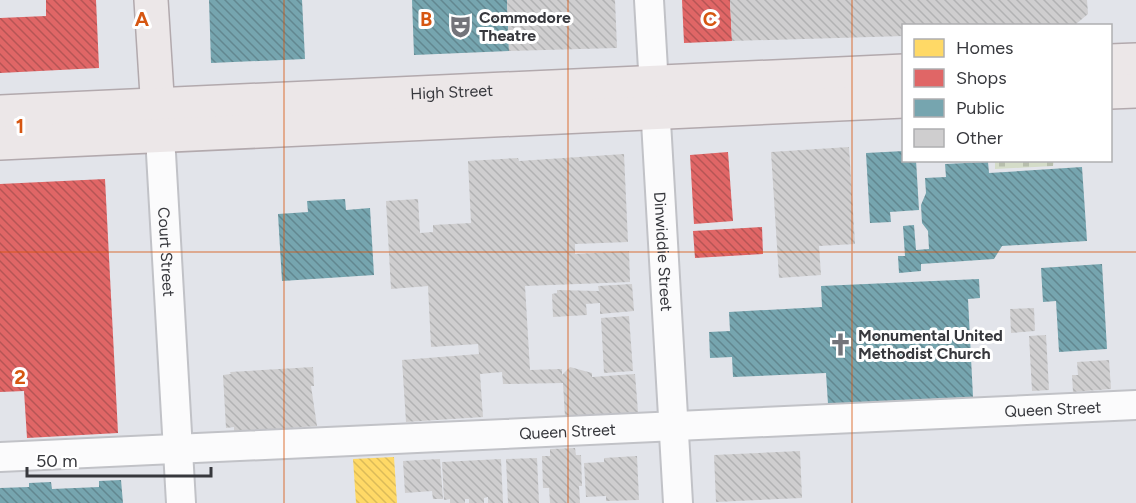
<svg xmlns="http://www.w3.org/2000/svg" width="1136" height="503" font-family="Figtree,sans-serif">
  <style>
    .cemetery { fill: url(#cemetery-stones) }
    .homes { fill: url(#homes-back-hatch) }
    .shops { fill: url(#shops-back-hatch) }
    .public { fill: url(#public-back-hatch) }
    .building { fill: url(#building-back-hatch) }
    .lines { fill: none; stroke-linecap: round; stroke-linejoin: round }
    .minor-casing { stroke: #c1c2c7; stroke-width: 32 }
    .major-casing { stroke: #b2a9ad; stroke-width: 36 }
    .minor { stroke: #fbfbfc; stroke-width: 28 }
    .major { stroke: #ece7e8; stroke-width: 33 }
    .grid { fill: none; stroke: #d65611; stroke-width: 1.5; stroke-opacity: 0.55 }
    .labels { text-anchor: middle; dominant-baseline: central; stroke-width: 6; stroke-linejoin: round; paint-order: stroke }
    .poi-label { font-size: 16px; font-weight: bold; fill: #37383d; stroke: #fff; text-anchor: start }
    .street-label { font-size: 16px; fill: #37383d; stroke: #fff }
    .grid-label { font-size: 20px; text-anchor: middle; font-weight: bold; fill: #d65611; stroke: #fff; stroke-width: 6; stroke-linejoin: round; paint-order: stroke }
  </style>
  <defs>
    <pattern id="cemetery-stones" width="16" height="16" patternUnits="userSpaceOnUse" patternTransform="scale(1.5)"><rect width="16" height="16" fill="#d4dcc8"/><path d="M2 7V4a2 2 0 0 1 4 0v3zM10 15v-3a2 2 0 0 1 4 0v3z" fill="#b7bead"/></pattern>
    <pattern id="homes-back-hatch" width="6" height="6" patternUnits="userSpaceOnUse" patternTransform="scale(1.5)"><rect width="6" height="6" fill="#ffd966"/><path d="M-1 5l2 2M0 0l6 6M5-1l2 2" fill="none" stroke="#dbbb59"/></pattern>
    <pattern id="shops-back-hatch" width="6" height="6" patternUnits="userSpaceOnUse" patternTransform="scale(1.5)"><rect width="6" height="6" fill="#e06666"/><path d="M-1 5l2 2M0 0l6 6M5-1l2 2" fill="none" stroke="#b65555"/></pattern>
    <pattern id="public-back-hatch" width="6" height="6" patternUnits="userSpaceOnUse" patternTransform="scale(1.5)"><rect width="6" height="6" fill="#76a5af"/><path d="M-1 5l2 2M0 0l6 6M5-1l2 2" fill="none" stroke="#628790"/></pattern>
    <pattern id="building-back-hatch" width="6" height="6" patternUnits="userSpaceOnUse" patternTransform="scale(1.5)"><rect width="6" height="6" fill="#cfcecf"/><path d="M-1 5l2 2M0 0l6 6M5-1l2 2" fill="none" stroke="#b2b2b3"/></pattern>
  </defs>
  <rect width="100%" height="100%" fill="#e2e4ea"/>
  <polygon class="cemetery" points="995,161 995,160 1054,161 1053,166 995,169"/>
  <polygon class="homes" points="394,457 397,503 356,503 353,459"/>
  <g class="shops">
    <polygon points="46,0 96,0 99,68 0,73 0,18 46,16"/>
    <polygon points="682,0 730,0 732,41 684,43"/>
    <polygon points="728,152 733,221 694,224 690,155"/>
    <polygon points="105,179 118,433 27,438 24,391 0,392 0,184"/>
    <polygon points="762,227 763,254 695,258 693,231"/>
  </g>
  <g class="public">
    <polygon points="209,0 302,0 305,59 211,63"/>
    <polygon points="412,0 507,0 509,51 414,55"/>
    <polygon points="904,151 904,160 916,160 919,210 890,212 891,222 870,223 866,153"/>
    <polygon points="988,162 989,173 1082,167 1087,241 1002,246 994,259 921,264 921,271 899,273 898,256 905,256 903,226 914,225 916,250 929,249 928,231 922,223 921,205 926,193 925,178 946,177 945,164"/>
    <polygon points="345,199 346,210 370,208 374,275 282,281 278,214 308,212 307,201"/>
    <polygon points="1102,264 1107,349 1059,352 1056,301 1043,302 1041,268"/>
    <polygon points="979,279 980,298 968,299 973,397 828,404 826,373 733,377 732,357 710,358 709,332 730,331 729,312 822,307 821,286"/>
    <polygon points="121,480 123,503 0,503 0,488 29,487 29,483 51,482 52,489 99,487 99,481"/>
  </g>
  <g class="building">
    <polygon points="507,0 615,0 617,48 509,51"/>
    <polygon points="730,0 1087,0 1088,14 1076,24 904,26 904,36 732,41"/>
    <polygon points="849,147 855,244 819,246 821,275 779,278 771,152"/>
    <polygon points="624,154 628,242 575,244 575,254 629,251 630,282 525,286 530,370 562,369 562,375 570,367 592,373 592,377 635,374 638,412 565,417 563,383 503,384 502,372 480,374 483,417 406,422 402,360 479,354 478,344 431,347 428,286 391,289 386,201 418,199 420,233 433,232 433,225 471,223 468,161 518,158 519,161"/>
    <polygon points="632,284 634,311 600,314 600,303 586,304 587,315 553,317 552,294 557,293 557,290 599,291 598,286"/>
    <polygon points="1034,308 1035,331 1011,333 1010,309"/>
    <polygon points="629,316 633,371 604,373 601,318"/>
    <polygon points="1046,335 1049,390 1032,391 1029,336"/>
    <polygon points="1109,360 1111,389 1073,392 1072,375 1078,375 1077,362"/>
    <polygon points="313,367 314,386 311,386 317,426 234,432 234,427 226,428 223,375 231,374 230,372"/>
    <polygon points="575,448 576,455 581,455 582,486 579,486 580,503 550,503 549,488 543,488 542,456 550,456 550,449"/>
    <polygon points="800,451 802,498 716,502 714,455"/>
    <polygon points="637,456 639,500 606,501 606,496 586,497 584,463 604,462 604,458"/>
    <polygon points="537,458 539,503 508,503 506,459"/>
    <polygon points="440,459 443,499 433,499 432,491 405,493 403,461"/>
    <polygon points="501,459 503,503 488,503 488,497 484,498 484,503 469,503 469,499 465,499 465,503 450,503 450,499 444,500 442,462"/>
  </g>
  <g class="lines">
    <defs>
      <g id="minor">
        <path id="s1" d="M 649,0 L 678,503"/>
        <path id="s2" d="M 160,136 L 181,503"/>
        <path id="s3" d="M 0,457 L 1136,405"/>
      </g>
      <g id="major">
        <polyline points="151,0 159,127"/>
        <polyline points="1110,61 1136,60"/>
        <polyline points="1110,92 1136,91"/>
        <path id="s4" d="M 0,112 L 904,71"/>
        <polyline points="0,143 904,101"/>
      </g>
    </defs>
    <use href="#minor" class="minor-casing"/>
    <use href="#major" class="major-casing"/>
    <use href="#minor" class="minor"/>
    <use href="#major" class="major"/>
  </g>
  <path class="grid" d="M 284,0 L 284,503M 568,0 L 568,503M 852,0 L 852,503M 0,252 L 1136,252"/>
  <defs>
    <symbol id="theatre-bare" viewBox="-9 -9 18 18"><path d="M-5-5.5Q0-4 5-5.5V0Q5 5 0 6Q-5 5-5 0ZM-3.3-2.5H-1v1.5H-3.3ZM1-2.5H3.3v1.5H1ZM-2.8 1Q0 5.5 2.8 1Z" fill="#73747a" stroke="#fff" stroke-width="2.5" paint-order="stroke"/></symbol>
    <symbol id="church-bare" viewBox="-9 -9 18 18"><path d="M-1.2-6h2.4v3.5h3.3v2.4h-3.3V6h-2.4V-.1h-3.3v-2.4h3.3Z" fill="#73747a" stroke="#fff" stroke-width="2.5" paint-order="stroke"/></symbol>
  </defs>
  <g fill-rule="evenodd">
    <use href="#theatre-bare" x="444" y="10" width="33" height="33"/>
    <use href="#church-bare" x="824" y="328" width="33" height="33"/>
  </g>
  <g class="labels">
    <g class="poi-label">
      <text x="479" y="17">Commodore<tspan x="479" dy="18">Theatre</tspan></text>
      <text x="858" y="335">Monumental United<tspan x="858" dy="18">Methodist Church</tspan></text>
    </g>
    <g class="street-label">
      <text stroke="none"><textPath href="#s4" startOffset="452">High Street</textPath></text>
      <text stroke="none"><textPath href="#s1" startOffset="252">Dinwiddie Street</textPath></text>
      <text stroke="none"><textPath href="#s2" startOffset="116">Court Street</textPath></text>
      <text stroke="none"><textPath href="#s3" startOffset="1054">Queen Street</textPath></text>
      <text stroke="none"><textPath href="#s3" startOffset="568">Queen Street</textPath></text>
    </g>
  </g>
  <g class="grid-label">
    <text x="142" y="26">A</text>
    <text x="426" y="26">B</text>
    <text x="710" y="26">C</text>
    <text x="20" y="133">1</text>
    <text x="20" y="384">2</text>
  </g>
  <rect x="902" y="24" width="210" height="138" fill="#ffffff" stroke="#afafb1" stroke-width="1.5"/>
  <rect x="914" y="39" width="30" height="18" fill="#ffd966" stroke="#afafb1" stroke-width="1.5"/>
  <text x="956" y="54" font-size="18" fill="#37383d">Homes</text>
  <rect x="914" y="69" width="30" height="18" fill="#e06666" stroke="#afafb1" stroke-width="1.5"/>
  <text x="956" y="84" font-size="18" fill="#37383d">Shops</text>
  <rect x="914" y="99" width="30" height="18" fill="#76a5af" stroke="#afafb1" stroke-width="1.5"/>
  <text x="956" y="114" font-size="18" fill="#37383d">Public</text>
  <rect x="914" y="129" width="30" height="18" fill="#cfcecf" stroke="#afafb1" stroke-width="1.5"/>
  <text x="956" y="144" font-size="18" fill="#37383d">Other</text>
  <path d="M27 467v9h184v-9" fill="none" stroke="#37383d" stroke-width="3"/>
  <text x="36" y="467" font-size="18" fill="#37383d" stroke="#ffffff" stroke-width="4.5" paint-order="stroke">50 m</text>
</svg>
